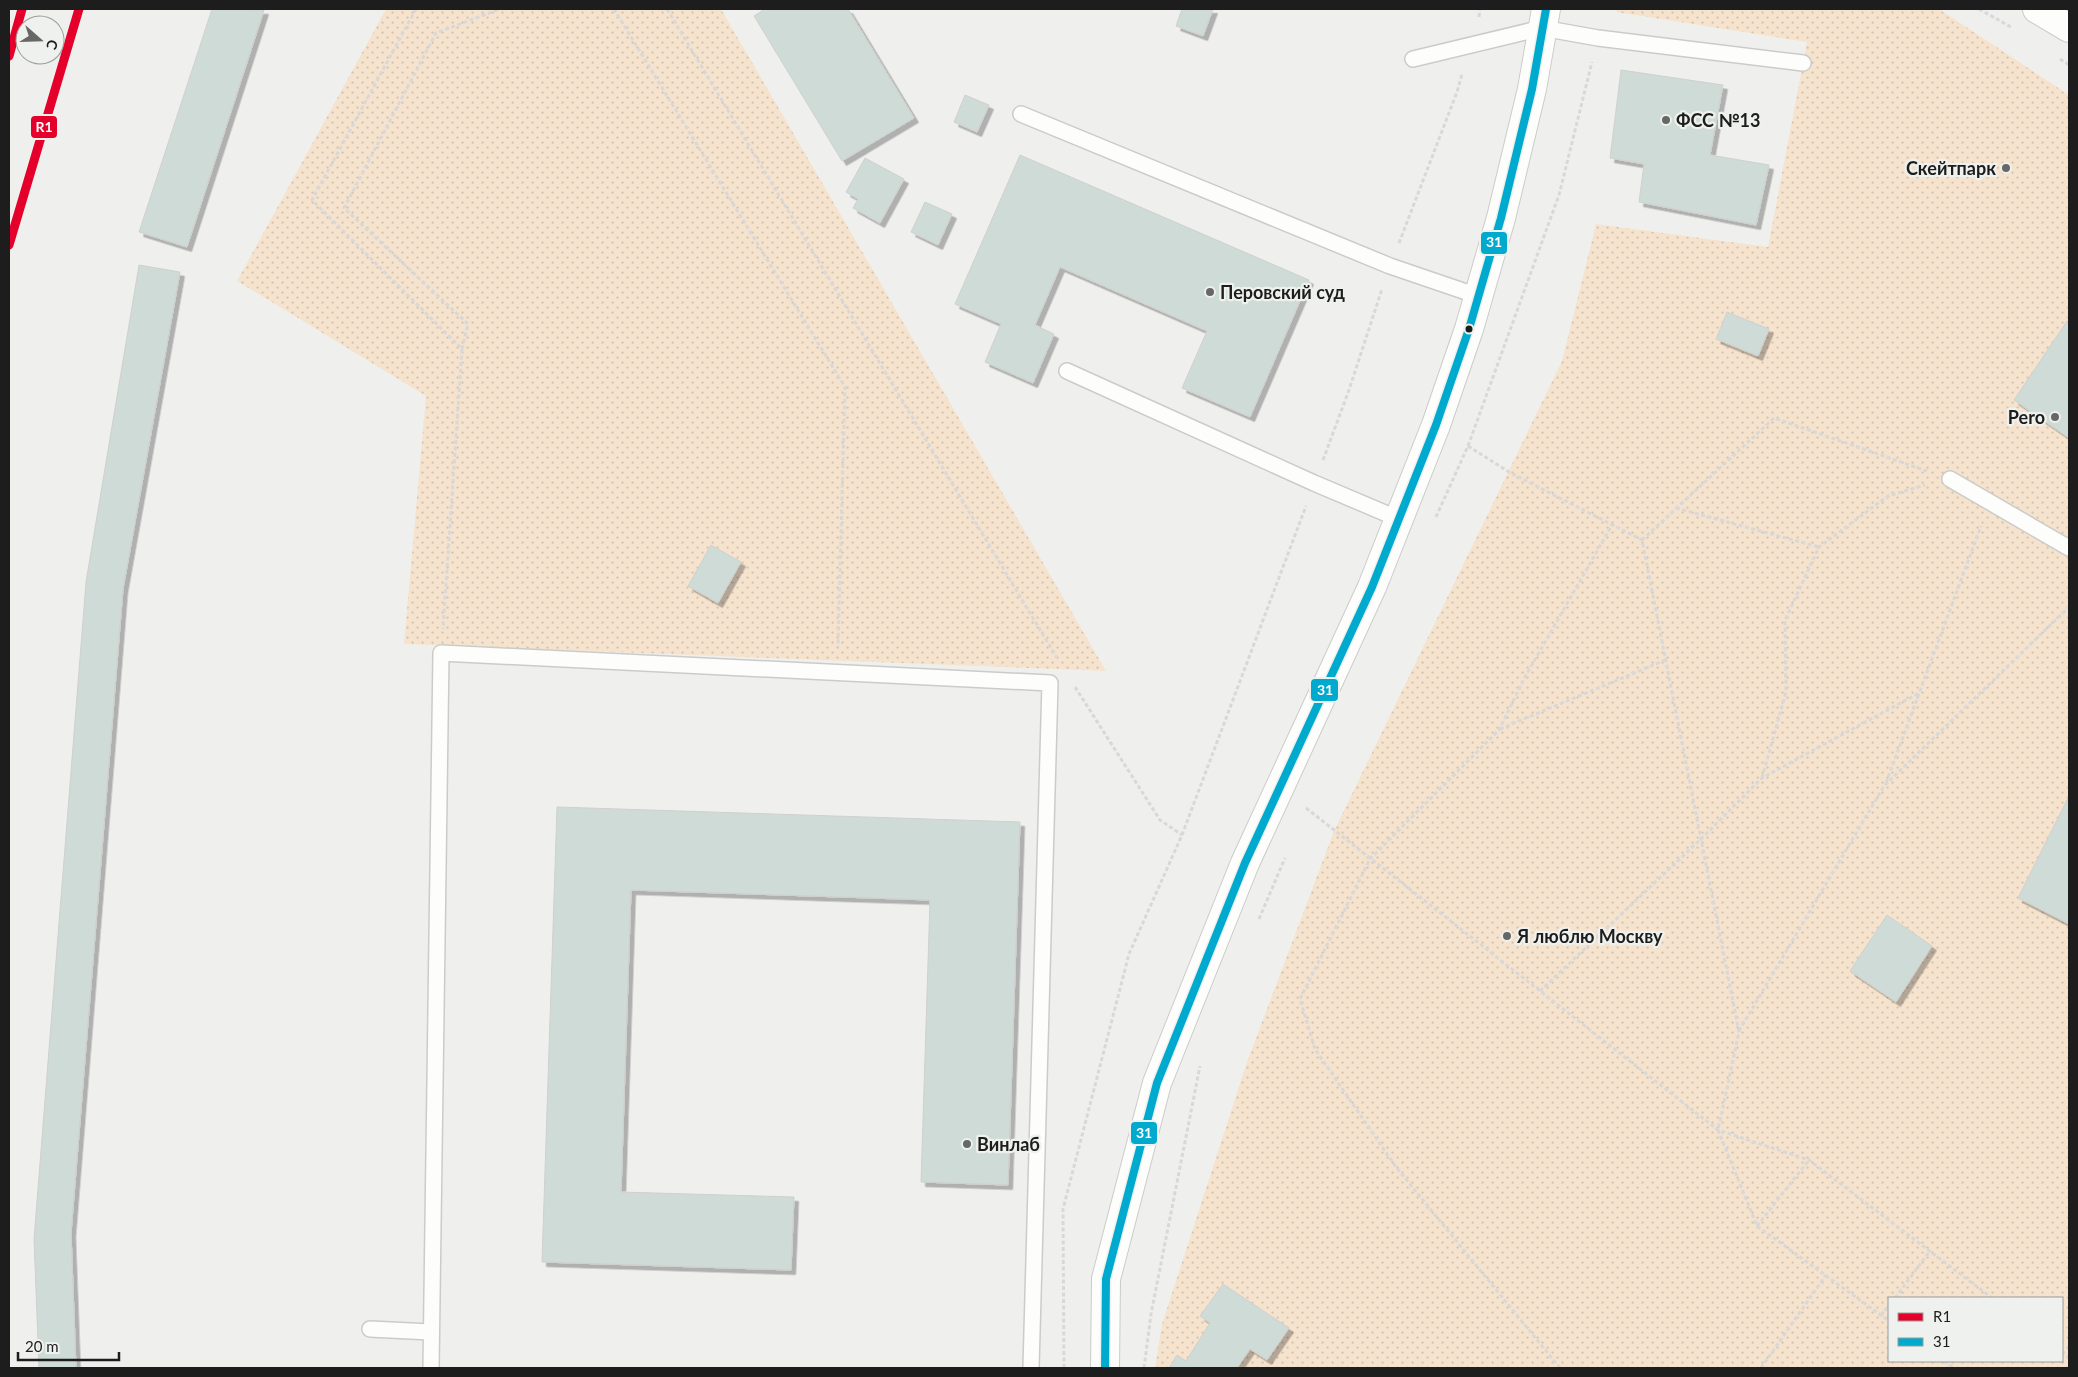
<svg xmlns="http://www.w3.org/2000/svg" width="2078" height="1377" font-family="Lato,sans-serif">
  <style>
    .park { fill: url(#park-dots); fill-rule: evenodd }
    .building { fill: #cedbd6; stroke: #cfd0cf; filter: url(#shadow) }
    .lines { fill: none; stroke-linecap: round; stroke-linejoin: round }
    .service-casing { stroke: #cbccca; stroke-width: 18 }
    .minor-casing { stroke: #cbccca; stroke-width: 30 }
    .tertiary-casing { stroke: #cbccca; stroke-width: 30 }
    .path { stroke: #d8d8d8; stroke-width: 3; stroke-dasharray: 4 2.5; stroke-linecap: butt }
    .service { stroke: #fdfdfc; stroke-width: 15 }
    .minor { stroke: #fdfdfc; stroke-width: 28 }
    .tertiary { stroke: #fdfdfc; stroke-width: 28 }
    .bus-1-casing { stroke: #eef1ed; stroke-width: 11 }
    .bus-1 { stroke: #00a9ce; stroke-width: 8 }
    .rail-1-casing { stroke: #eef1ed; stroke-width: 12 }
    .rail-1 { stroke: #e4002b; stroke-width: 9 }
    .poi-dot { fill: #666766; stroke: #eef1ed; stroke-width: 2 }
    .bus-dot { fill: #1c1d1c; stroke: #eef1ed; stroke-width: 2 }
    .labels { text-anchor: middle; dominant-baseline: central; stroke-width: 4.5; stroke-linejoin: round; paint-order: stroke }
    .poi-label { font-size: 18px; font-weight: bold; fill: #1c1d1c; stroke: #eef1ed; text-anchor: start }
    .line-badge { stroke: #eef1ed; stroke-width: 2 }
    .badge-label { font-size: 14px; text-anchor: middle; font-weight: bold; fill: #fff }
  </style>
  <defs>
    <pattern id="park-dots" width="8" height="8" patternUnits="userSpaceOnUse" patternTransform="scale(1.25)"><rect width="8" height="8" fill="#f6e3ce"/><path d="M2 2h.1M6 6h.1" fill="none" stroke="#d2c2b0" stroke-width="1.8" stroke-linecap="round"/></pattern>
    <filter id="shadow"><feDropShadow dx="4.5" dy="4.5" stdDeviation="0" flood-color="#0004"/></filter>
  </defs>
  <rect width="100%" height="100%" fill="#eff0ee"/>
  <g class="park">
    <polygon points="386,9 721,9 1106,671 404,644 426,396 237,281"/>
    <path d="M 1617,9 L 1939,9 L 2069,95 L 2069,1368 L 1155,1368 L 1162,1324 L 1247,1062 L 1334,831 L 1562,361 L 1596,224 L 1768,247 L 1807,42 L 1616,12 ZM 1889,1298 L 2062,1298 L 2062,1361 L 1889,1361 Z"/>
  </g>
  <g class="building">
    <polygon points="212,9 264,10 187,247 139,232"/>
    <polygon points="765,9 848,9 914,118 842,161 754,16"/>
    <polygon points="1182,9 1213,9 1203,36 1176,26"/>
    <polygon points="1621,70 1723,85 1710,155 1769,165 1756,225 1639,202 1644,164 1610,158"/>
    <polygon points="965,95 989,105 977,132 954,122"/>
    <polygon points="1020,155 1309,280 1250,417 1182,388 1207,331 1060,267 1035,325 1054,334 1033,383 985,362 1001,324 955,304"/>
    <polygon points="865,158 904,179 880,223 853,208 858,199 846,192"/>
    <polygon points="925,202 952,214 938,245 911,232"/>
    <polygon points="139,265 180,272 123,589 71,1233 76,1368 39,1368 34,1239 86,582"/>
    <polygon points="1727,312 1769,329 1758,356 1716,339"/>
    <polygon points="2067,321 2069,322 2069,438 2014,400"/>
    <polygon points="711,545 741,562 718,603 688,586"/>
    <polygon points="2069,796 2069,924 2018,898"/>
    <polygon points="557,807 1020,822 1008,1185 921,1182 930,900 631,890 621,1192 794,1197 791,1270 542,1262"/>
    <polygon points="1887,915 1932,946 1896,1002 1850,971"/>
    <polygon points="1223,1284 1289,1328 1267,1360 1250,1349 1237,1368 1169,1368 1177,1355 1186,1361 1210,1323 1200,1316"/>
  </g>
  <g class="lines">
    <defs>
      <g id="service">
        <polyline points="1413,59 1542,28 1598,38 1803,63"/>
        <polyline points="1021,114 1390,266 1478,296"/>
        <polyline points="1067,371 1314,483 1399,519"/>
        <polyline points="1950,479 2069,548"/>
        <polyline points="370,1329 431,1332"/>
        <polyline points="431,1368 441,653 1050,683 1031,1368"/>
      </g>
      <polyline id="minor" points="2037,9 2069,28"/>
      <polyline id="tertiary" points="1105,1368 1106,1279 1157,1083 1245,863 1372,587 1436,425 1469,329 1501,218 1532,89 1546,9"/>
    </defs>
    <use href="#service" class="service-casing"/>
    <use href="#minor" class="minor-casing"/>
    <use href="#tertiary" class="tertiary-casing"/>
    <g class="path">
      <polyline points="416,9 312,200 462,349 443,629"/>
      <polyline points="614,9 845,387 838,647"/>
      <polyline points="667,9 1057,658"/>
      <polyline points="1979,9 2011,27"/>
      <polyline points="1479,17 1480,9"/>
      <polyline points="2060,59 2069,65"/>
      <polyline points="1399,243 1457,92 1462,74"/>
      <polyline points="462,349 468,324 344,208 436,33 500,9"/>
      <polyline points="1468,446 1509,472 1642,540 1739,1032 1718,1130 1757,1226 1889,1321"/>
      <polyline points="1323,460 1349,390 1382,289"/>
      <polyline points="1676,508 1819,547"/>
      <polyline points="1436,517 1468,446 1559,195 1592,62"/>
      <polyline points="1642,540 1774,418 1927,471"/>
      <polyline points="1075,687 1160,820 1182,835"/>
      <polyline points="1500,729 1665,660"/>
      <polyline points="1762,778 1786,692 1785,620 1819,547 1888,496 1925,485"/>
      <polyline points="1886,783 1981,526"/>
      <polyline points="1306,808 1718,1130 1809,1160 1992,1298"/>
      <polyline points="1259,919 1285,858"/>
      <polyline points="1540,991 1701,839 1762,778 1919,693"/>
      <polyline points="1739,1031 1884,786 2069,607"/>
      <polyline points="1757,1226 1809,1160"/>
      <polyline points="1895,1298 1930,1251"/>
      <polyline points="1881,1316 1889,1305"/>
      <polyline points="2062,1351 2069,1357"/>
      <polyline points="1944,1361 1954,1368"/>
      <polyline points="1064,1368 1063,1209 1129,954 1182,835 1306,506"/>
      <polyline points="1144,1368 1151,1314 1200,1066"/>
      <polyline points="1560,1368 1396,1167 1315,1049 1300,999 1370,859 1499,730 1525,677 1612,525"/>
      <polyline points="1761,1368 1826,1275"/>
    </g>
    <use href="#service" class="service"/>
    <use href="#minor" class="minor"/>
    <use href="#tertiary" class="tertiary"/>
    <defs>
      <polyline id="bus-1" points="1105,1368 1106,1279 1157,1083 1245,863 1372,587 1436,425 1469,329 1501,218 1532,89 1546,9"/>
    </defs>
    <use href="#bus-1" class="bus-1-casing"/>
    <use href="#bus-1" class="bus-1"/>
    <defs>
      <g id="rail-1">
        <polyline points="9,56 22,9"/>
        <polyline points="9,245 79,9"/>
      </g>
    </defs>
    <use href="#rail-1" class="rail-1-casing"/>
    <use href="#rail-1" class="rail-1"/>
  </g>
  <g class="poi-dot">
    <circle cx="1666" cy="120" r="5"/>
    <circle cx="2006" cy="168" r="5"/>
    <circle cx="1210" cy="292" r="5"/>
    <circle cx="2055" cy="417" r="5"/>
    <circle cx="1507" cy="936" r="5"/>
    <circle cx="967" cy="1144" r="5"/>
  </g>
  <circle class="bus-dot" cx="1469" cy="329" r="4.5"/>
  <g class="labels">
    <g class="poi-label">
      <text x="1676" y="120">ФСС №13</text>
      <text x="1996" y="168" text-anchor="end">Скейтпарк</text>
      <text x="1220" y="292">Перовский суд</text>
      <text x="2045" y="417" text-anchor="end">Pero</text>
      <text x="1517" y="936">Я люблю Москву</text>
      <text x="977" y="1144">Винлаб</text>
    </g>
  </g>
  <g class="line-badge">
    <rect x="30" y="115" width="28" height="24" rx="5" fill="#e4002b"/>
    <rect x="1480" y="231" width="28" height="24" rx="5" fill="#00a9ce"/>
    <rect x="1310" y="678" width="29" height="24" rx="5" fill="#00a9ce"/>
    <rect x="1130" y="1121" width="28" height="24" rx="5" fill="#00a9ce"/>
  </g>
  <g class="badge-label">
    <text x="44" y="132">R1</text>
    <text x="1494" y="247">31</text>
    <text x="1325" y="695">31</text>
    <text x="1144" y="1138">31</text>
  </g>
  <rect width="2078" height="1377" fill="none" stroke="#1c1d1c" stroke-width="20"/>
  <rect x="1888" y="1297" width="175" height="65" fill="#eef1ed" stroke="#9a9c99"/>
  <rect x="1898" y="1313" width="25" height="8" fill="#e4002b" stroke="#9a9c99"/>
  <text x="1933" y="1322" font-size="15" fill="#1c1d1c">R1</text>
  <rect x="1898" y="1338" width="25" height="8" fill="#00a9ce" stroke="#9a9c99"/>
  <text x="1933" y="1347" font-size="15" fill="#1c1d1c">31</text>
  <g transform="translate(40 40) rotate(110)"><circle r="24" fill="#eef1ed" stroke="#9a9c99"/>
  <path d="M0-4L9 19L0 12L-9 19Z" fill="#666766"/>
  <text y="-8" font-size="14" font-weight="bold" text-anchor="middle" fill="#1c1d1c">С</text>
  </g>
  <path d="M18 1352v8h101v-8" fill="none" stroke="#1c1d1c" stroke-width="2.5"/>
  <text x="25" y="1352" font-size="15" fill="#1c1d1c" stroke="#eef1ed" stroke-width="4" paint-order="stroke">20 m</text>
</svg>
